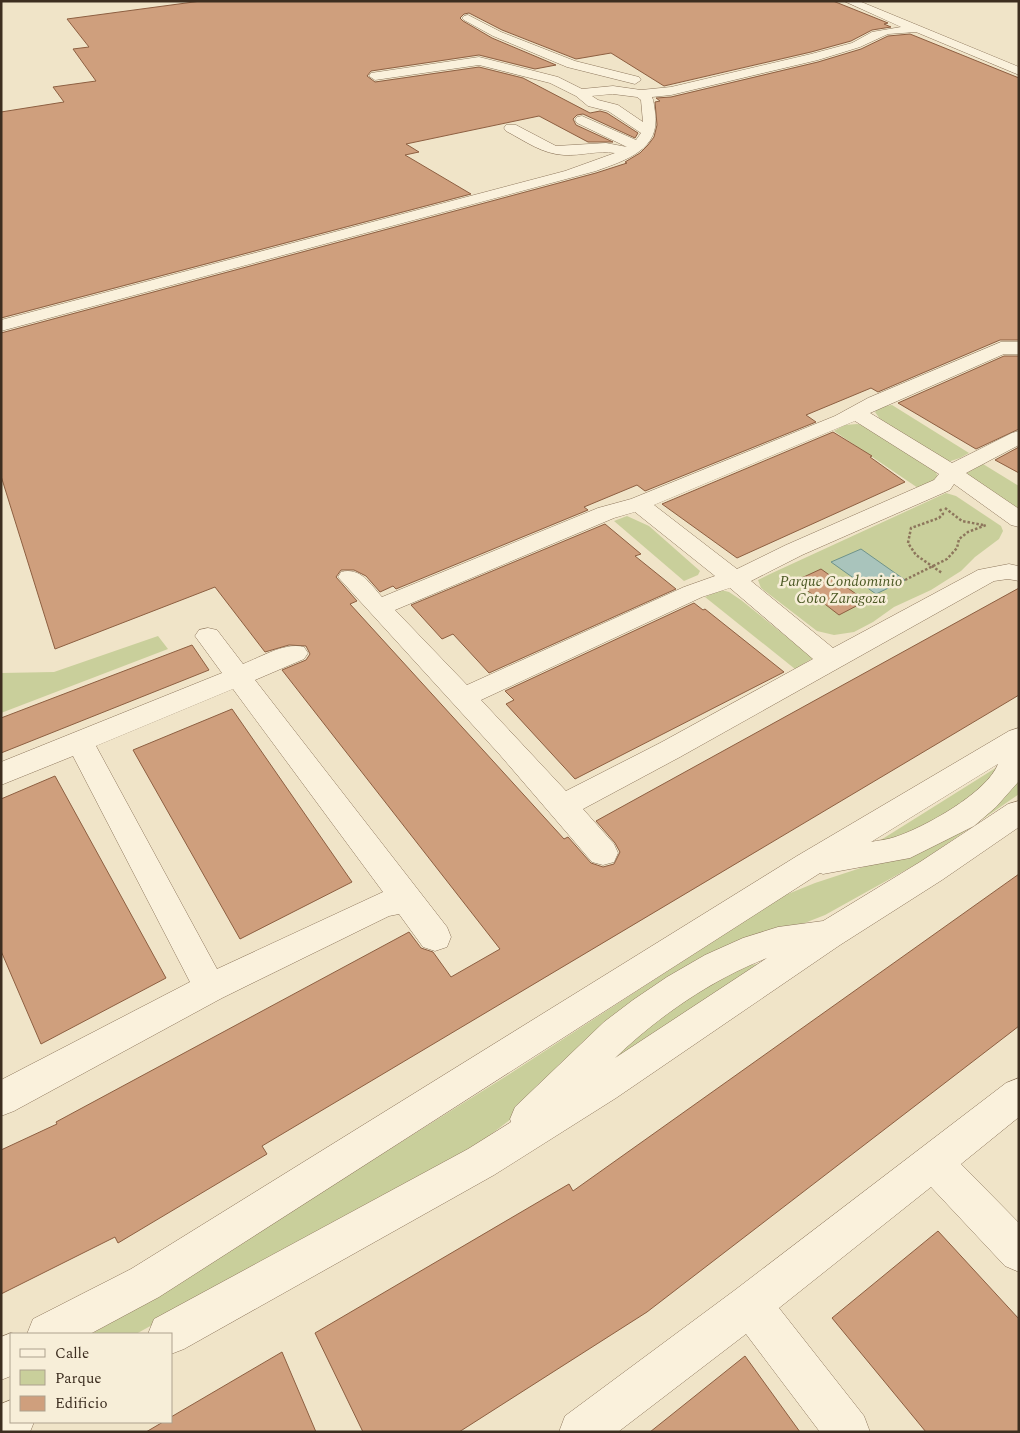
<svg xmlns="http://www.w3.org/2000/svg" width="1020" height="1433" font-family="Spectral,serif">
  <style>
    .green { fill: #c9cf9b }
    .water { fill: #a9c4bc; stroke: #6f938a }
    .building { fill: #cf9f7d; stroke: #8d5f41 }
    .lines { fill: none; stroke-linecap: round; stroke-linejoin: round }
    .minor-casing { stroke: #8d765c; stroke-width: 1 }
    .path { stroke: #8d765c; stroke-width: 2.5; stroke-dasharray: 2.5 2; stroke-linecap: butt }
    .minor { fill: #faf1dc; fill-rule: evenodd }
    .labels { text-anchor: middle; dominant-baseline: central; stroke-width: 5; stroke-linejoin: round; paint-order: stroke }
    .park-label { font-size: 15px; font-style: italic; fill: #4d5a26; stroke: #f7eed8 }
  </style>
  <rect width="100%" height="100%" fill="#f0e4c8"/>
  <g class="green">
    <polygon points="892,405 969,453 960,458 948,462 880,419 875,412 879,407"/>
    <polygon points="857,424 870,426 936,472 938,478 931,483 918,488 834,431 845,425"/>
    <polygon points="983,464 1019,486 1019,511 985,489 967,473"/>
    <polygon points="946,493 956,496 1001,526 1003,531 999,539 975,557 961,571 931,590 894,607 873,622 854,632 834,635 817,631 761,588 758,580 770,574"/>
    <polygon points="627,516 649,526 700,571 698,575 684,581 614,521"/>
    <polygon points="721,590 729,592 741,600 813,658 795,669 705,597"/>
    <polygon points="158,636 168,649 1,713 1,673 54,672"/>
    <path d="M 1002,764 C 974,805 924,831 876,843 Z"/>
    <polygon points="1019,770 1019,794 922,861 825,915 726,954 481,1142 136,1334 91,1334 176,1286 331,1186 508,1075 783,896 815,883 888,859"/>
    <polygon points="771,961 617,1064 612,1054 654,1014 737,968"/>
  </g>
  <polygon class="water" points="861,549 905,580 876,594 831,562"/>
  <g class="building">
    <polygon points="201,1 833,1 888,23 884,24 891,27 872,30 851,41 811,52 664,86 611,53 576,59 502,30 469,13 464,14 460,18 463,21 492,38 556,65 535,69 479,55 371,71 367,76 375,82 479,67 523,78 590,113 600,111 607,113 638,133 635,138 583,114 577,115 573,119 576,125 613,142 588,142 539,116 406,144 419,152 405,155 471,194 1,318 1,112 64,102 53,87 96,81 73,49 89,47 67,19"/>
    <polygon points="910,34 1019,78 1019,340 1000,340 878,392 871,388 806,415 816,422 645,491 637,485 584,507 588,510 396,589 393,586 380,592 366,576 354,570 341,570 336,577 357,601 350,604 564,839 568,837 591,863 603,867 614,864 620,852 615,843 596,821 1019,588 1019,695 262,1146 267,1154 118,1243 115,1237 1,1294 1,1150 57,1124 56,1122 409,932 421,948 433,952 451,977 500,949 282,670 306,660 310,654 306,646 289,645 265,652 215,587 55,649 1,476 1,333 596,173 627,163 625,162 640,153 648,145 654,137 657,125 655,102 660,101 656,98 671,97 818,62 861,49 888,36"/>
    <polygon points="1004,356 1019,356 1019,429 976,449 898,403"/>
    <polygon points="833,432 872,456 870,457 905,482 737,558 662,504"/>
    <polygon points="1019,447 1019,473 995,460"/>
    <polygon points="605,524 641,554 635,556 676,589 489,673 453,634 442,639 411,605"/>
    <polygon points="821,569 866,601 839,615 795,581"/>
    <polygon points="694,603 703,610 705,609 784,672 575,779 506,704 514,700 505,691"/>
    <polygon points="192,645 209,670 1,753 1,718"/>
    <polygon points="232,709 352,882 240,939 133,750"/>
    <polygon points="55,776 166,978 41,1044 1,951 1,799"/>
    <polygon points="1019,874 1019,1026 647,1312 459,1432 363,1432 315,1333 569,1184 573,1191"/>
    <polygon points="938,1231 1019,1319 1019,1432 926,1432 832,1318"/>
    <polygon points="282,1352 316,1432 146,1432 163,1422 171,1422 171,1417"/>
    <polygon points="745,1356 800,1432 650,1432"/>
  </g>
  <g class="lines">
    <defs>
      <g id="minor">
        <path d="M 844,1 L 859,1 L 1019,67 L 1019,75 L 916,32 L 888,34 L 860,47 L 818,60 L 671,95 L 652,97 C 654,101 654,107 655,112 C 661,150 626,160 596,171 L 1,331 L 1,320 L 565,171 L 615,153 C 598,150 581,156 564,155 C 542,154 525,141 506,131 L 504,128 L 506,125 L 516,125 L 556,146 L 606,143 L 627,147 L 577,123 L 575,120 L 577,117 L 582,116 L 636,140 L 641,133 L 608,111 L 588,106 L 576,96 L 550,83 L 479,65 L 375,80 L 369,76 L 371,73 L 479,57 L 558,77 L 582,89 L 613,86 L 641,90 L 671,87 L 811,54 L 852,43 L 872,32 L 901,27 ZM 613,94 L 637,97 L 641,100 L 643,122 L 618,105 L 598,100 L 592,96 Z"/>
        <polygon points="468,15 501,32 575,61 639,77 641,80 635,84 567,67 493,36 464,20 462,18 464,16"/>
        <path d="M 1001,342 L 1019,342 L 1019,354 L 1004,354 L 870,413 L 952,463 L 1012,433 L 1019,431 L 1019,445 L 966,473 L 1019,509 L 1019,527 L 1011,525 L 954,484 L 950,490 L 802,555 L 751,581 L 833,648 L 978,570 L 1009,564 L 1018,566 L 1019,581 L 1008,579 L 994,581 L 680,757 L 583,809 L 614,844 L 618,853 L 614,862 L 603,865 L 592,862 L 500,755 L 338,577 L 341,572 C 361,567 370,584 382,597 L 598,508 L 631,499 L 835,416 L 868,398 ZM 855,421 L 939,474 L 934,480 L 786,545 L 737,569 L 654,505 ZM 635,512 L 715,576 L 684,587 L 467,685 L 395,610 L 614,518 ZM 730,588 L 813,659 L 660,743 L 566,791 L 481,700 L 702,597 Z"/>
        <path d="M 208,628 L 217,630 L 243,664 C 261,657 285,642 304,647 L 308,653 L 304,659 L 255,680 L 447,927 L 451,937 L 447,947 L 435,951 L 423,947 L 399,914 L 389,916 L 222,998 L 14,1111 L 1,1116 L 1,1080 L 190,982 L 73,756 L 1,785 L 1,762 L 222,673 L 195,636 L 199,630 ZM 233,689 L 383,892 L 217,969 L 96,746 Z"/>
        <path d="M 1019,728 L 1019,781 L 996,807 L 974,826 L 910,858 L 823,874 L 820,873 L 159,1297 L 90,1334 L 27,1334 L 33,1319 L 131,1269 L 797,856 L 1009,731 ZM 998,764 C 987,793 923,828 895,837 C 887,840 879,840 871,842 Z"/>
        <path d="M 1019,801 L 1019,827 L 942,880 L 840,945 L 616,1098 L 494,1175 L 184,1349 L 171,1354 L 171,1334 L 148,1334 L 154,1319 L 468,1149 L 511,1122 L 510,1119 L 515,1107 L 604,1022 L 633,1000 L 667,977 L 705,955 L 743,938 L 778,927 L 823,921 L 920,862 L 1008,804 ZM 767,958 L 615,1058 C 659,1016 711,980 767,958 Z"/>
        <polygon points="1019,1078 1019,1117 961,1164 1019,1223 1019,1272 1005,1266 931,1187 779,1308 864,1416 870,1432 820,1432 746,1334 618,1432 559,1432 565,1416 735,1290 1006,1083"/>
        <polygon points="11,1333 15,1334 11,1334 11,1376 1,1380 1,1337"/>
        <polygon points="11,1400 11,1422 34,1422 30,1432 1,1432 1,1404"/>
      </g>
    </defs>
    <use href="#minor" class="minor-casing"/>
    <g class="path">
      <polyline points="945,508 962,521 983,525"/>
      <polyline points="940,509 943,514 939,518 911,528 908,543 916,555 942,573"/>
      <polyline points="905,580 947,559 957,548 959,539 968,532 986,525"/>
    </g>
    <use href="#minor" class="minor"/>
  </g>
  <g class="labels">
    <g class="park-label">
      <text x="841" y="581">Parque Condominio<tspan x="841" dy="17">Coto Zaragoza</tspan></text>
    </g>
  </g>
  <rect width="1020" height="1433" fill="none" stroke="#3d2e20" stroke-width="5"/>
  <rect x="10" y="1333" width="162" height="90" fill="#f7eed8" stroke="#ada18e"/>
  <rect x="20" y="1349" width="25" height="8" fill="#faf1dc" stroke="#ada18e"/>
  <text x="55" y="1358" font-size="15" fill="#3d2e20">Calle</text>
  <rect x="20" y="1370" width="25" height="15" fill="#c9cf9b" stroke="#ada18e"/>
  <text x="55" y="1383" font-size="15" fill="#3d2e20">Parque</text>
  <rect x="20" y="1396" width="25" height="15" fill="#cf9f7d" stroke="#ada18e"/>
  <text x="55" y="1408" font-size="15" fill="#3d2e20">Edificio</text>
</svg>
